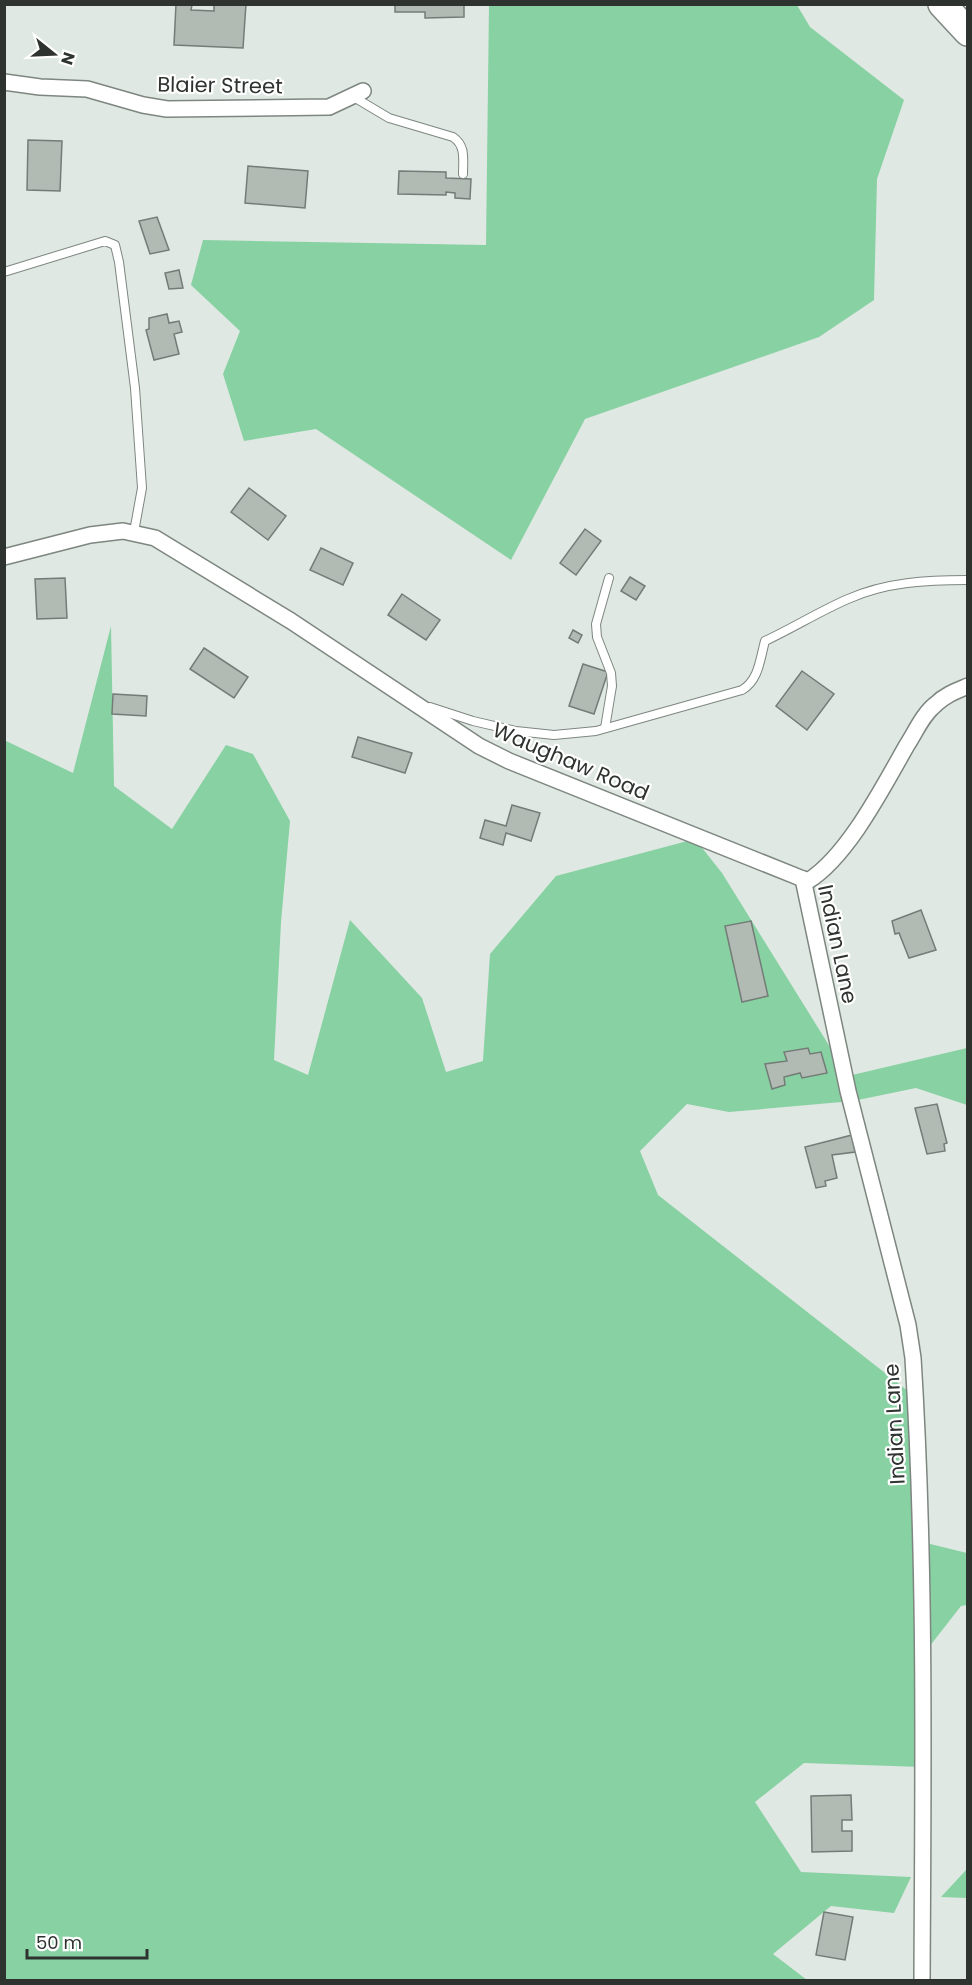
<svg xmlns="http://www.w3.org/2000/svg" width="972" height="1985" font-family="Poppins,sans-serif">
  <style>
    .green { fill: #87d1a2 }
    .building { fill: #b2bab4; stroke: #747c77; stroke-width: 1.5 }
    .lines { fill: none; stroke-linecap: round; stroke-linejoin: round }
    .service-casing { stroke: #7e8680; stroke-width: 10 }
    .minor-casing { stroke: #7e8680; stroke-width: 18 }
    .motorway-casing { stroke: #7e8680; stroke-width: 30 }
    .service { stroke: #fff; stroke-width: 8 }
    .minor { stroke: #fff; stroke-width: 15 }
    .motorway { stroke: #fff; stroke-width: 27 }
    .labels { text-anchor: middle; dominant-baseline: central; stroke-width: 4.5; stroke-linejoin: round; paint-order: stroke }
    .street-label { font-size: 21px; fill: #2f3330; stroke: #fff }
  </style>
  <rect width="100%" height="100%" fill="#dfe8e2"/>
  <g class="green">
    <polygon points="489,5 797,5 810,27 904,100 877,179 874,300 819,337 585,419 511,560 316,429 244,441 223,374 240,331 191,285 203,240 486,245"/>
    <polygon points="111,626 114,786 172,829 226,745 253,754 290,821 281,922 274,1060 308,1075 350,920 422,998 446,1072 483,1061 490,954 556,876 695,839 722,873 848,1076 967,1048 967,1105 916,1088 853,1101 729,1112 687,1104 640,1151 658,1195 922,1402 918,1541 967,1553 967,1605 961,1606 915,1665 922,1767 804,1763 755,1802 801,1872 911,1877 894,1913 831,1906 773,1954 807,1980 5,1980 4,740 73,773"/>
    <polygon points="967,1869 967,1898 941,1897"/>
  </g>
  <g class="building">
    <polygon points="176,4 192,5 191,10 214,11 214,4 246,4 243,48 174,45"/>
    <polygon points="395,4 464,4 464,17 425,18 425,12 395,12"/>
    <polygon points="28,140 62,141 60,191 27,190"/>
    <polygon points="248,166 308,171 305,208 245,203"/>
    <polygon points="399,171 446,172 446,178 471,179 470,199 455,198 455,193 446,192 446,195 398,194"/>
    <polygon points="157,217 169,250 150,254 139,221"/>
    <polygon points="179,270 183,288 169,289 165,273"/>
    <polygon points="167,314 169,323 179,321 182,332 174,334 179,354 154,360 146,330 149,329 149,318"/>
    <polygon points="249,488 286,516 268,540 231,512"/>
    <polygon points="585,529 601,541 576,575 560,563"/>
    <polygon points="321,548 353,563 343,585 310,570"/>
    <polygon points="630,577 645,586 636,600 621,591"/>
    <polygon points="65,578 67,618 37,619 35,579"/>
    <polygon points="402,594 440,620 426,640 388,615"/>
    <polygon points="573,630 582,635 578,643 569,638"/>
    <polygon points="204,648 248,677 234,698 190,669"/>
    <polygon points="583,664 608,672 594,714 569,706"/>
    <polygon points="802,671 834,694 807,730 776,706"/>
    <polygon points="113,694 147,696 146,716 112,714"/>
    <polygon points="358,737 412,753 405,773 352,757"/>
    <polygon points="512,805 540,813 531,841 506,833 503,845 480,838 485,820 506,826"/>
    <polygon points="921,910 936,950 909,958 899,933 895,934 892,921"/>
    <polygon points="751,921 768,996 742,1002 725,926"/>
    <polygon points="808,1048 810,1054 821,1052 827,1073 802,1078 800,1073 784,1077 785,1085 772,1089 765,1064 787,1061 784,1052"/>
    <polygon points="937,1104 947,1143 944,1144 945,1151 927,1154 915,1108"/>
    <polygon points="852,1135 855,1152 832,1155 837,1178 825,1181 826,1186 816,1188 805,1147"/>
    <polygon points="851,1795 852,1820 842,1820 842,1831 852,1831 852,1851 812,1852 811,1796"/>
    <polygon points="824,1912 853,1917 845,1960 816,1955"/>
  </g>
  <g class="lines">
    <defs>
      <g id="service">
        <path d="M 352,96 L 389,118 L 453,137 C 466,146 463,159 463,174"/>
        <polyline points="4,272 105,241 115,245 119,262 135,388 142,488 134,532"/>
        <path d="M 430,707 L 473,721 L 516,731 L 554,735 L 596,731 L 742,690 C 759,680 760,659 765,641 C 793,628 820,611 848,599 C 886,582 927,580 968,580"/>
        <polyline points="605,728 612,686 611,673 597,637 596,624 609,578"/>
      </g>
      <g id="minor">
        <polyline points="4,82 40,87 87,89 143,105 167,109 329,107 363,91"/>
        <path d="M 4,557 L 90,535 L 123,531 L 155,538 L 291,621 L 479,746 L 509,761 L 808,881 C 848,856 883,787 907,745 C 916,731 923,714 936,704 C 945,695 956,691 968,686"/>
        <path d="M 803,879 L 848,1091 L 908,1325 L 913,1358 C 926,1565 923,1773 922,1980"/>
      </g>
      <polyline id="motorway" points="942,4 968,32"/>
    </defs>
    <use href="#service" class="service-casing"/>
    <use href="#minor" class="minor-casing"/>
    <use href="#motorway" class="motorway-casing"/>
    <use href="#service" class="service"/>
    <use href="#minor" class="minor"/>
    <use href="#motorway" class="motorway"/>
  </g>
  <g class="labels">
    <g class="street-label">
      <text transform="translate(220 85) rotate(1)">Blaier Street</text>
      <text transform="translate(571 761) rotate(23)">Waughaw Road</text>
      <text transform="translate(838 944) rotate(78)">Indian Lane</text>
      <text transform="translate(894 1424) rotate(-93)">Indian Lane</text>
    </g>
  </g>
  <rect width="972" height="1985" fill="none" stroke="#2f3330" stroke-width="12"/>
  <g transform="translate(54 54) rotate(108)" stroke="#ffffff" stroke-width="4.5" paint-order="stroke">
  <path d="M0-4.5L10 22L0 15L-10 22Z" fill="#2f3330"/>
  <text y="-9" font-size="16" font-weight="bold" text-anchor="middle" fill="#2f3330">N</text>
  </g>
  <path d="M27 1949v9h120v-9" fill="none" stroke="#2f3330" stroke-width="3"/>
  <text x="36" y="1949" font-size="18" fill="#2f3330" stroke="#ffffff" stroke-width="4.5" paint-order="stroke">50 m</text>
</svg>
